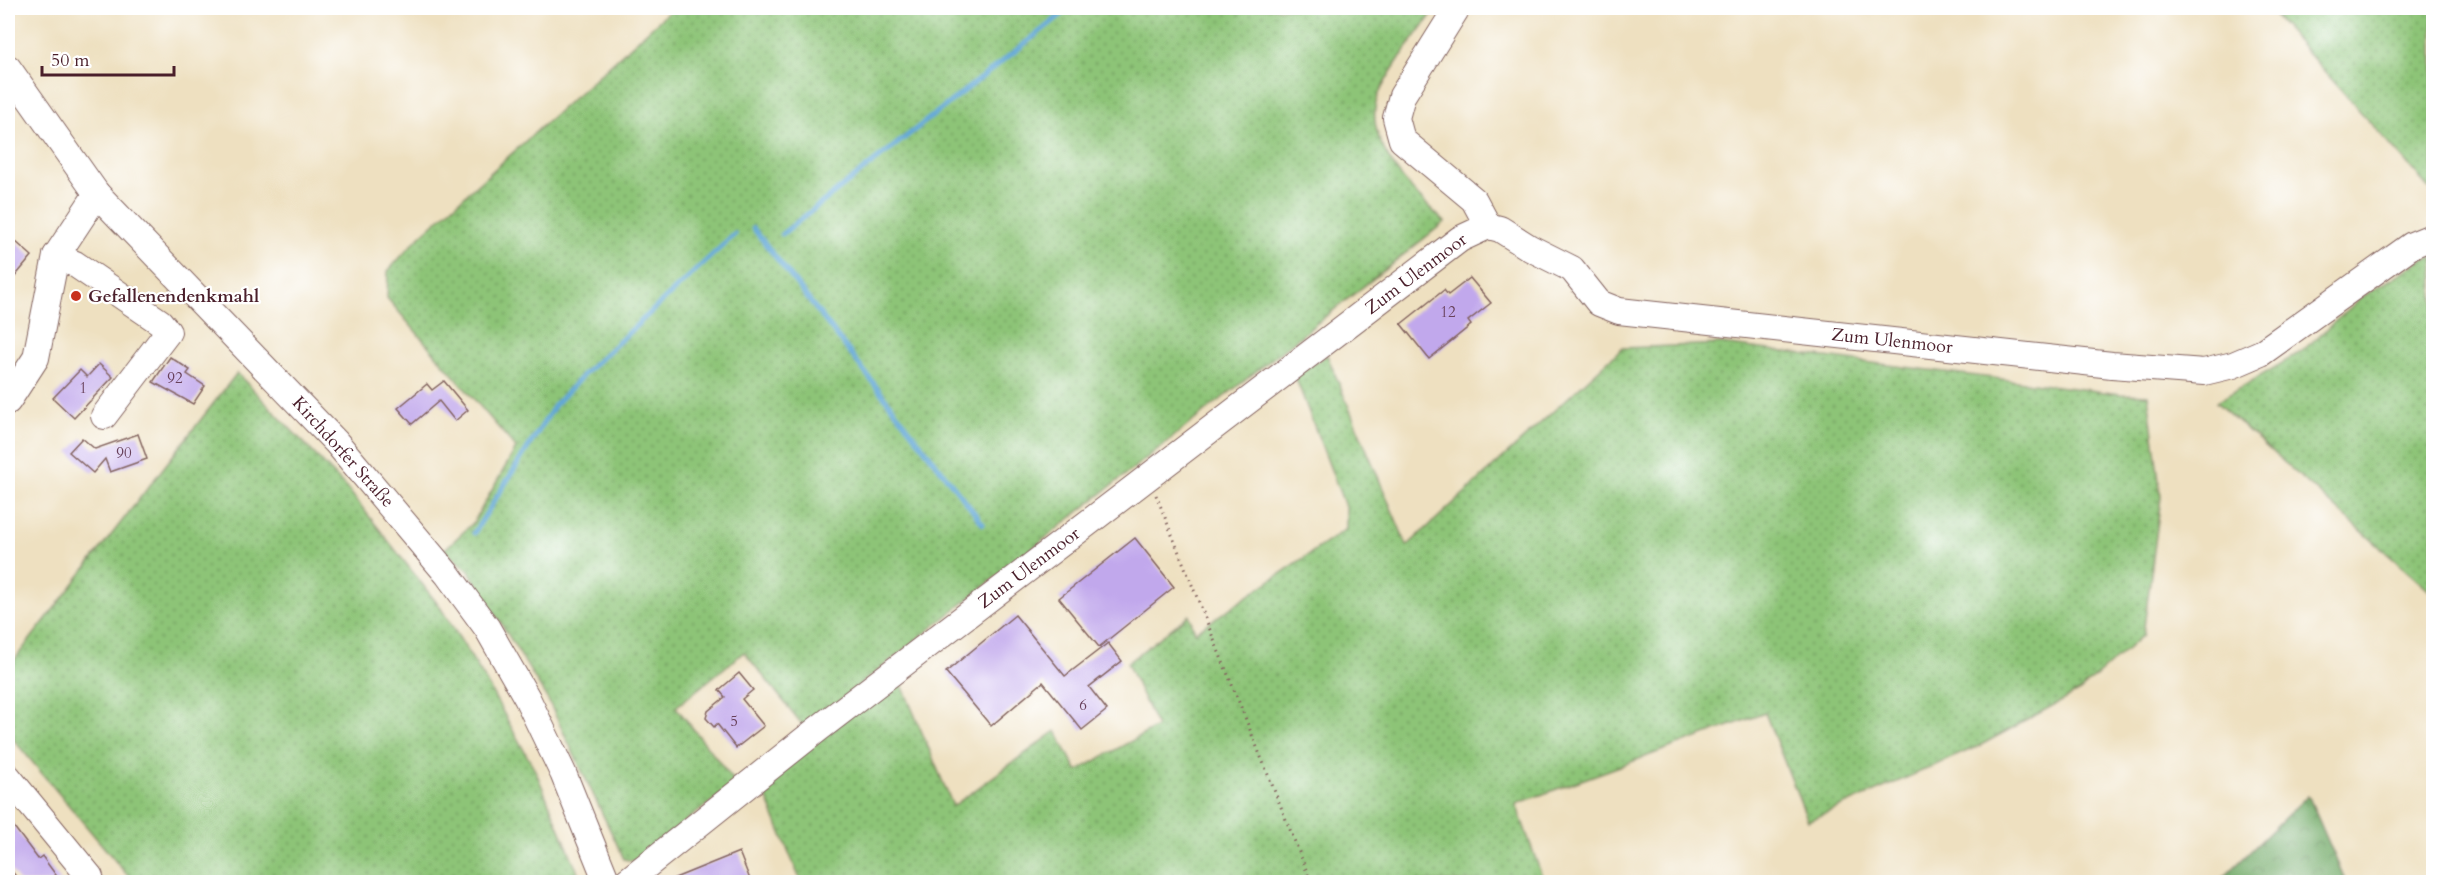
<svg xmlns="http://www.w3.org/2000/svg" width="2441" height="890" font-family="Cardo,serif">
  <style>
    .grass { fill: url(#grass-dots); stroke: #6c7251; stroke-width: 1.5 }
    .forest { fill: url(#forest-crowns); stroke: #5e644a; stroke-width: 1.5 }
    .lines { fill: none; stroke-linecap: round; stroke-linejoin: round }
    .stream { stroke: #62a7d7; stroke-width: 5 }
    .building { fill: #c1a8ec }
    .minor-casing { stroke: #83635f; stroke-width: 28 }
    .path { stroke: #83635f; stroke-width: 3; stroke-dasharray: 1.5 4.5; stroke-linecap: butt }
    .minor { stroke: #fff; stroke-width: 26 }
    .poi-dot { fill: #c8321e; stroke: #fff; stroke-width: 2 }
    .labels { text-anchor: middle; dominant-baseline: central; stroke-width: 4.5; stroke-linejoin: round; paint-order: stroke }
    .number-label { font-size: 15px; fill: #68415b }
    .street-label { font-size: 18px; fill: #4a1f2b; stroke: #fff }
    .poi-label { font-size: 18px; font-weight: bold; fill: #4a1f2b; stroke: #fff; text-anchor: start }
  </style>
  <defs>
    <pattern id="grass-dots" width="8" height="8" patternUnits="userSpaceOnUse" patternTransform="scale(1.5)"><rect width="8" height="8" fill="#8dc477"/><path d="M2 2h.1M6 6h.1" fill="none" stroke="#759f62" stroke-width="1.8" stroke-linecap="round"/></pattern>
    <pattern id="forest-crowns" width="20" height="18" patternUnits="userSpaceOnUse" patternTransform="scale(1.5)"><rect width="20" height="18" fill="#72aa68"/><path d="M2 6a3 3 0 1 1 6 0M12 15a3 3 0 1 1 6 0" fill="none" stroke="#608a56"/></pattern>
  </defs>
  <rect width="100%" height="100%" fill="#fff"/>
  <filter id="ink" filterUnits="userSpaceOnUse"><feTurbulence type="fractalNoise" baseFrequency=".0167" numOctaves="2"/><feDisplacementMap in="SourceGraphic" scale="12" xChannelSelector="R" yChannelSelector="G"/><feConvolveMatrix kernelMatrix="1 2 1 2 8 2 1 2 1" color-interpolation-filters="sRGB"/></filter>
  <filter id="wash" filterUnits="userSpaceOnUse"><feTurbulence type="fractalNoise" baseFrequency=".008" numOctaves="4" result="noise"/><feDisplacementMap in="SourceGraphic" scale="24" xChannelSelector="R" yChannelSelector="G"/><feGaussianBlur stdDeviation="1.35" result="paint"/><feColorMatrix in="noise" values="0 0 0 0 0 0 0 0 0 0 0 0 0 0 0 0 0 1.4 0 .05"/><feComposite in="paint" operator="in"/></filter>
  <g filter="url(#wash)">
    <rect width="100%" height="100%" fill="#eee0c0"/>
    <g class="grass">
      <path d="M 673,8 L 1436,8 C 1418,35 1394,62 1380,92 C 1357,138 1414,194 1445,222 L 805,728 L 744,652 L 676,707 L 736,783 L 633,861 L 624,859 L 548,700 L 469,571 L 444,550 L 473,523 L 516,448 L 387,298 L 388,271 L 416,240 Z"/>
      <polygon points="2268,8 2433,8 2433,193"/>
      <polygon points="2433,257 2434,257 2433,594 2216,402 2301,352 2362,297 2422,260"/>
      <polygon points="1722,344 2121,394 2148,395 2161,497 2143,635 2080,691 1981,745 1808,821 1765,713 1516,804 1544,882 801,882 761,784 899,678 953,806 1056,731 1077,771 1157,727 1127,663 1189,615 1195,632 1346,529 1346,509 1295,376 1327,355 1407,546 1622,348"/>
      <polygon points="237,373 347,488 440,607 483,676 536,772 582,882 133,882 8,733 8,668"/>
    </g>
    <polygon class="forest" points="2308,795 2346,882 2224,882 2222,879"/>
    <g class="lines">
      <g class="stream">
        <polyline points="753,228 983,524"/>
        <polyline points="782,234 1070,8"/>
        <polyline points="474,533 555,405 584,374 735,234"/>
      </g>
    </g>
    <g id="blocks">
      <g class="building">
        <polygon points="15,241 32,256 8,285 8,250"/>
        <polygon points="1470,278 1491,303 1468,321 1471,325 1429,359 1401,324 1444,290 1448,295"/>
        <polygon points="170,357 190,370 187,374 205,386 193,404 153,382"/>
        <polygon points="99,364 113,377 74,418 53,398 80,370 87,377"/>
        <polygon points="444,381 468,410 455,421 439,401 412,424 398,408 427,384 432,390"/>
        <polygon points="138,434 147,459 110,472 105,459 93,473 69,452 82,438 95,449"/>
        <polygon points="1135,538 1174,587 1099,647 1059,598"/>
        <polygon points="1015,615 1065,676 1108,643 1122,661 1089,687 1107,710 1082,730 1043,682 991,726 946,672"/>
        <polygon points="739,673 753,690 742,699 764,726 736,748 717,724 714,727 706,718 708,711 725,697 719,690"/>
        <polygon points="8,819 38,859 42,856 61,882 20,882 8,866"/>
        <polygon points="739,852 751,882 665,882"/>
      </g>
    </g>
  </g>
  <g filter="url(#ink)">
    <use href="#blocks" fill-opacity="0" stroke="#83635f" stroke-width="1.5"/>
    <g class="lines">
      <defs>
        <g id="minor">
          <polyline points="1457,8 1402,96 1396,118 1402,140 1474,200 1488,226"/>
          <polyline points="8,68 97,194 336,442 448,575 487,628 527,698 563,773 607,882"/>
          <polyline points="56,256 75,264 160,322 168,332 104,416"/>
          <polyline points="8,401 36,358 56,256 97,194"/>
          <polyline points="8,777 90,877 91,882"/>
          <polyline points="626,882 818,729 1460,239 1488,226 1500,229 1530,248 1572,269 1599,303 1619,311 2112,365 2204,372 2233,365 2261,353 2412,245 2434,236"/>
        </g>
      </defs>
      <use href="#minor" class="minor-casing"/>
      <polyline class="path" points="1156,495 1311,882"/>
      <use href="#minor" class="minor"/>
    </g>
  </g>
  <circle class="poi-dot" cx="76" cy="296" r="6"/>
  <g class="labels">
    <g class="number-label">
      <text x="1448" y="312">12</text>
      <text x="175" y="378">92</text>
      <text x="83" y="388">1</text>
      <text x="124" y="453">90</text>
      <text x="1083" y="705">6</text>
      <text x="734" y="721">5</text>
    </g>
    <g class="street-label">
      <text transform="translate(1416 274) rotate(-37)">Zum Ulenmoor</text>
      <text transform="translate(1892 341) rotate(6)">Zum Ulenmoor</text>
      <text transform="translate(343 452) rotate(48)">Kirchdorfer Straße</text>
      <text transform="translate(1029 568) rotate(-37)">Zum Ulenmoor</text>
    </g>
    <g class="poi-label">
      <text x="88" y="296">Gefallenendenkmahl</text>
    </g>
  </g>
  <rect width="2441" height="890" fill="none" stroke="#fff" stroke-width="30"/>
  <path d="M42 66v9h132v-9" fill="none" stroke="#4a1f2b" stroke-width="3"/>
  <text x="51" y="66" font-size="18" fill="#4a1f2b" stroke="#ffffff" stroke-width="4.5" paint-order="stroke">50 m</text>
</svg>
